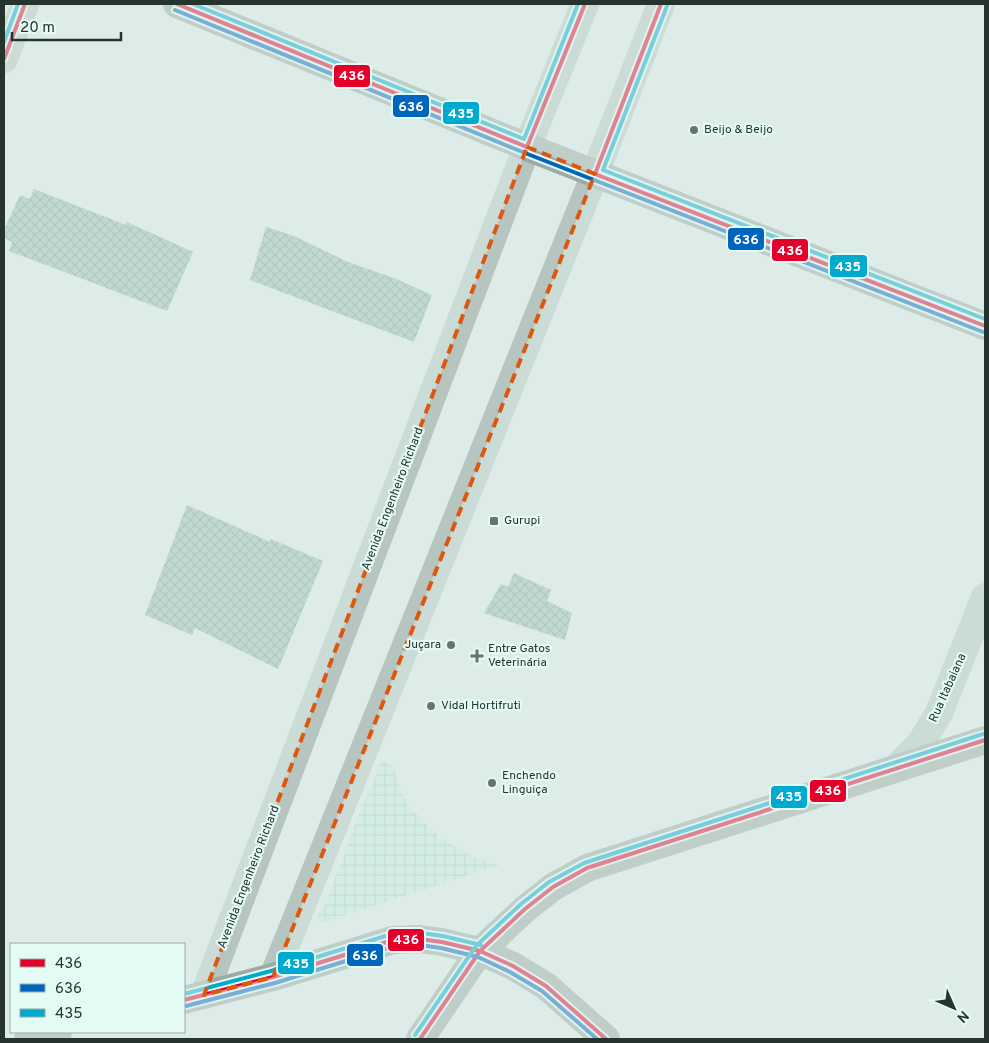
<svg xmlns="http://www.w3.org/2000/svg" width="989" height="1043" font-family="Overpass,sans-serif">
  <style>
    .plaza { fill: url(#plaza-grid) }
    .building { fill: url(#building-cross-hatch) }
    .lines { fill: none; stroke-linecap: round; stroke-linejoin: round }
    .minor { stroke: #b6c5c0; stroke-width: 28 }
    .major { stroke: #9ca9a4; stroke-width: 28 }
    .bus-1-casing { stroke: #e3faf5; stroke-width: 8 }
    .bus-2-casing { stroke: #e3faf5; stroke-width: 8 }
    .bus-3-casing { stroke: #e3faf5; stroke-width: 8 }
    .bus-1 { stroke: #e4002b; stroke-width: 4 }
    .bus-2 { stroke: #0065bd; stroke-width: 4 }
    .bus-3 { stroke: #00a9ce; stroke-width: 4 }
    .marked { fill: none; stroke: #de570e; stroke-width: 4; stroke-dasharray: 10 6; stroke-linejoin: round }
    .poi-dot { fill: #65756f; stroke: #e3faf5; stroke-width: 2 }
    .labels { text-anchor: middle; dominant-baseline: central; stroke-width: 4.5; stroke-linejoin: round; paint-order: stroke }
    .poi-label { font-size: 12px; fill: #25352e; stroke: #e3faf5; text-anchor: start }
    .street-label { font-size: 12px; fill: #25352e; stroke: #e3faf5 }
    .line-badge { stroke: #e3faf5; stroke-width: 2 }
    .badge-label { font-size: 14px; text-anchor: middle; font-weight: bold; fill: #fff }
  </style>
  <defs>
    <pattern id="plaza-grid" width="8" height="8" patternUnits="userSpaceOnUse" patternTransform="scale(1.25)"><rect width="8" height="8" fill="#cbece5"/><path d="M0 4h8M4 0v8" fill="none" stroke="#aecbc5"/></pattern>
    <pattern id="building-cross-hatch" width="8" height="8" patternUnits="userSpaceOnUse" patternTransform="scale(1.25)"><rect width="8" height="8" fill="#9ec1b0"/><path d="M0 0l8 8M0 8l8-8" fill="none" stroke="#819e90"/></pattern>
  </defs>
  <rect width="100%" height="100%" fill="#ddece8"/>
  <polygon class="plaza" points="382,760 393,766 397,779 407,803 419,817 440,838 475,858 499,865 318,924 318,915 325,905 345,853 354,827"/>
  <g class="building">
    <polygon points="34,189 126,225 127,222 193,252 167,311 9,251 12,242 4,238 4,230 20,195 30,199"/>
    <polygon points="266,227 294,236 348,262 394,278 432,295 414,342 250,280"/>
    <polygon points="187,505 270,542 271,539 323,561 278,669 195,628 192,635 145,615"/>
    <polygon points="514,573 551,590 547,601 572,613 565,640 484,613 501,584 508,587"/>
  </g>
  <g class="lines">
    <g class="minor">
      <polyline points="4,59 25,4"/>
      <polyline points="895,769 920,744 939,713 985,597"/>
      <polyline points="273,977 595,174 661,4"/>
      <polyline points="204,995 527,147 585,4"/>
    </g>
    <g class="major">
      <polyline points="177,4 527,147 985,326"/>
      <polyline points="184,1000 273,977 393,940 420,939 442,942 480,951 513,966 546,986 606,1039"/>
      <polyline points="28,1039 58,1032"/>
      <polyline points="420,1039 480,951 525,909 553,887 587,868 985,740"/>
    </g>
    <defs>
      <g id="bus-1">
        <polyline points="177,4 527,147"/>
        <polyline points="4,59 25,4"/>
        <polyline points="527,147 585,4"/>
        <polyline points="595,174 985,326"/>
        <polyline points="595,174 661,4"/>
        <polyline points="184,1000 273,977 393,940 420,939 442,942 480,951 513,966 546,986 606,1039"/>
        <polyline points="420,1039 480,951 525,909 553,887 587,868 985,740"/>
      </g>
      <g id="bus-2">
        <polyline points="175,10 525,153 983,332"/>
        <polyline points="186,1006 275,983 394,946 420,945 441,948 478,957 510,972 542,991 597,1039"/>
      </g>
      <g id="bus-3">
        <polyline points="193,4 524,139 578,4"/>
        <polyline points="667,6 603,170 985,319"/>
        <polyline points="4,42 18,4"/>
        <polyline points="184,994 271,971 392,934 421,933 443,936 481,945"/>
        <polyline points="415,1035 476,946 521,904 549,882 584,863 983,734"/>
      </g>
    </defs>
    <use href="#bus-1" class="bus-1-casing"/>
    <use href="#bus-2" class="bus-2-casing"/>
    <use href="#bus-3" class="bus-3-casing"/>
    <use href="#bus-1" class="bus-1"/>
    <use href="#bus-2" class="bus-2"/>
    <use href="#bus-3" class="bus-3"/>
  </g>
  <path d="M0 0H989V1043H0ZM 527,147 L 595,174 L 273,977 L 204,995 Z" fill="#ddece8" fill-opacity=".55" fill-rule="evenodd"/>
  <path class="marked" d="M 527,147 L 595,174 L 273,977 L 204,995 Z"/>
  <g class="poi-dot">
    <circle cx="694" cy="130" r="5"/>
    <rect x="489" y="516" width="10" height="10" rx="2.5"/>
    <circle cx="451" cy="645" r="5"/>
    <path d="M474.5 648.5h5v5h5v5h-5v5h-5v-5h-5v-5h5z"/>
    <circle cx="431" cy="706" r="5"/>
    <circle cx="492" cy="783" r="5"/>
  </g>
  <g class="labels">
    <g class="poi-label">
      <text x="704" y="130">Beijo &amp; Beijo</text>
      <text x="504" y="521">Gurupi</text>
      <text x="441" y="645" text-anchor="end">Juçara</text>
      <text x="488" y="649">Entre Gatos<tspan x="488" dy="14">Veterinária</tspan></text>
      <text x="441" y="706">Vidal Hortifruti</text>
      <text x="502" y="776">Enchendo<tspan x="502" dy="14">Linguiça</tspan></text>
    </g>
    <g class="street-label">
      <text transform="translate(393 499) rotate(-69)">Avenida Engenheiro Richard</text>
      <text transform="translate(948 688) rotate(-66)">Rua Itabaiana</text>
      <text transform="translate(249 877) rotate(-69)">Avenida Engenheiro Richard</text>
    </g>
  </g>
  <g class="line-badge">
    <rect x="333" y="64" width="38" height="24" rx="5" fill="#e4002b"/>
    <rect x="392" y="94" width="38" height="24" rx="5" fill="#0065bd"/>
    <rect x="442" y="101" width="38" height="24" rx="5" fill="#00a9ce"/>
    <rect x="727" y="227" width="38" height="24" rx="5" fill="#0065bd"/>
    <rect x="771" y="238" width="38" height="24" rx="5" fill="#e4002b"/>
    <rect x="829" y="254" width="39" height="24" rx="5" fill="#00a9ce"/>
    <rect x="809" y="779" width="38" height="24" rx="5" fill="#e4002b"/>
    <rect x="770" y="785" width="38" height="24" rx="5" fill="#00a9ce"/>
    <rect x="387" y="928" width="38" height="24" rx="5" fill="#e4002b"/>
    <rect x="346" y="943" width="38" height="24" rx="5" fill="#0065bd"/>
    <rect x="277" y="951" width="38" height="24" rx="5" fill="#00a9ce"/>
  </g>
  <g class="badge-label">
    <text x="352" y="80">436</text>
    <text x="411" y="111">636</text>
    <text x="461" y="118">435</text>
    <text x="746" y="244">636</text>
    <text x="790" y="255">436</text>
    <text x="848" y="271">435</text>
    <text x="828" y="795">436</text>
    <text x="789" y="801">435</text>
    <text x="406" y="944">436</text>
    <text x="365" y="960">636</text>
    <text x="296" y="968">435</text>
  </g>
  <rect width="989" height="1043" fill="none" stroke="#25352e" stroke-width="10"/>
  <rect x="10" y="943" width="175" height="90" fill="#e3faf5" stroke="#97aba5"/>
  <rect x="20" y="959" width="25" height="8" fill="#e4002b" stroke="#97aba5"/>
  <text x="55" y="968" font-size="15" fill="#25352e">436</text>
  <rect x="20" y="984" width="25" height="8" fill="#0065bd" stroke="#97aba5"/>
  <text x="55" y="993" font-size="15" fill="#25352e">636</text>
  <rect x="20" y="1009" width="25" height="8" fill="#00a9ce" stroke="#97aba5"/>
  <text x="55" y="1018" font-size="15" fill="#25352e">435</text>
  <g transform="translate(954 1008) rotate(135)" stroke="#e3faf5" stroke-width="4" paint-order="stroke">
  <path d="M0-4L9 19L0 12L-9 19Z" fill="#25352e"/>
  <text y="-8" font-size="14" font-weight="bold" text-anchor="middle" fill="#25352e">N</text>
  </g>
  <path d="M12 32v8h109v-8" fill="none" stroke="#25352e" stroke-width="2.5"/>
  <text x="20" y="32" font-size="15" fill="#25352e" stroke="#e3faf5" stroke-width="4" paint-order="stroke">20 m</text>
</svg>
